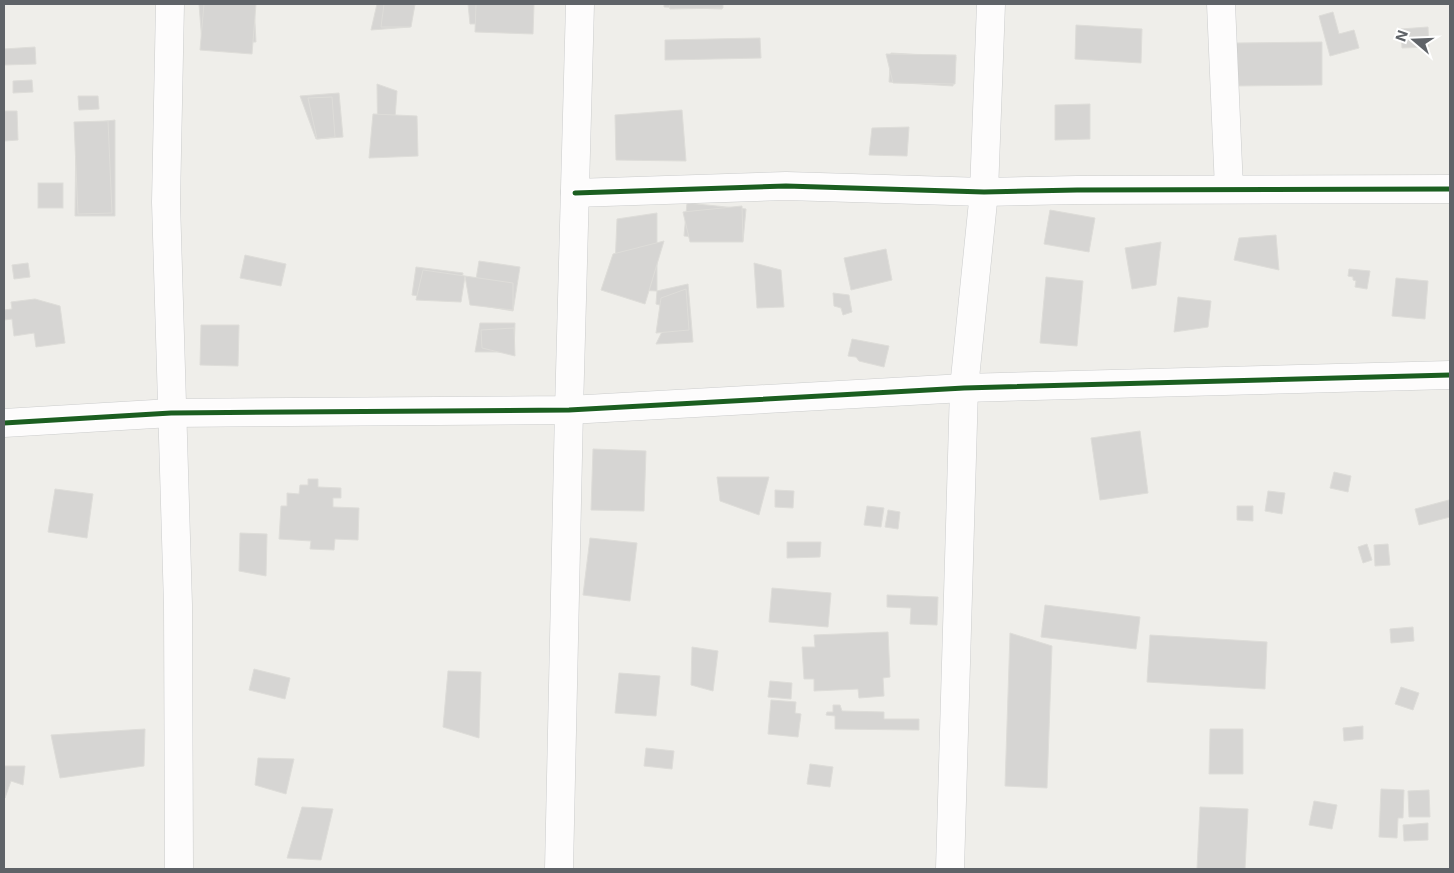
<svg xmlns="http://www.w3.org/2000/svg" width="1454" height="873" font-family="Inter,sans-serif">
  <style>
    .building { fill: #d6d5d3; stroke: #deddd9 }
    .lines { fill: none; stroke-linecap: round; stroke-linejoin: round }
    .minor-casing { stroke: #cbcccc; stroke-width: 29 }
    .minor { stroke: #fdfcfc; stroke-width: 28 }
    .cycleway-casing { stroke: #fff; stroke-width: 8 }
    .cycleway { stroke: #1b5e20; stroke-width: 5 }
  </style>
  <rect width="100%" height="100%" fill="#efeeea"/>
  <g class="building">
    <polygon points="199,4 254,4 256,42 202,43"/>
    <polygon points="204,4 256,4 252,54 200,50"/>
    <polygon points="377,4 415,4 410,27 371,30"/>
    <polygon points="384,4 415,4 411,27 381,27"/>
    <polygon points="468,4 531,4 530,23 470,24"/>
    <polygon points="476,4 534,4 533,34 475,32"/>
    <polygon points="664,4 722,4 722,9 664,7"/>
    <polygon points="669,4 723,4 723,8 670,9"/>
    <polygon points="1333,12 1339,34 1354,30 1359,48 1330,56 1319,16"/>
    <polygon points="1076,25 1142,29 1141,63 1075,59"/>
    <polygon points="1428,27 1429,47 1402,48 1401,29"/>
    <polygon points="760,38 761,58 665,60 665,40"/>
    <polygon points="1322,42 1322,85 1236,86 1236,43"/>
    <polygon points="35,47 36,64 4,65 4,49"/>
    <polygon points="891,53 956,57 953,86 889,82"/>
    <polygon points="886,54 956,55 955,84 893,83"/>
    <polygon points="32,80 33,92 13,93 13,81"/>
    <polygon points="377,84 397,91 395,118 416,126 417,155 378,156"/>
    <polygon points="339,93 343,137 316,139 300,96"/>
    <polygon points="78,96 98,96 99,109 79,110"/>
    <polygon points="332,97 335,137 317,139 308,98"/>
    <polygon points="1090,104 1090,139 1055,140 1055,105"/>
    <polygon points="682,110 686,161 616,160 615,115"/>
    <polygon points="4,111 17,111 18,140 4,141"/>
    <polygon points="373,114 417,116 418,156 369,158"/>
    <polygon points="115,120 115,216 75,216 76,125"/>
    <polygon points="108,121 112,213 78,214 74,122"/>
    <polygon points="909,127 907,156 869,155 872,128"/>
    <rect x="38" y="183" width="25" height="25"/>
    <polygon points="687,203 746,209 743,241 684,236"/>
    <polygon points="742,206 743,242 690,242 683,212"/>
    <polygon points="1050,210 1095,218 1089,252 1044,244"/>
    <polygon points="657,213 657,291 614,289 617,219"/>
    <polygon points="1276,235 1279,270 1234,260 1239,238"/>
    <polygon points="664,241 645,304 601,290 613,254"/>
    <polygon points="1161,242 1156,285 1132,289 1125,248"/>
    <polygon points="886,249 892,280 851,290 844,258"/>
    <polygon points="245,255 286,264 281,286 240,278"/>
    <polygon points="479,261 520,267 513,311 472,304"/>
    <polygon points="28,263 30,277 14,279 12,265"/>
    <polygon points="754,263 781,270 784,307 757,308"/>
    <polygon points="416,267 463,273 459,301 412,295"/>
    <polygon points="1349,269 1370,271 1367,289 1355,287 1356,281 1353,280 1353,277 1348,276"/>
    <polygon points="423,270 465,276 461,302 416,300"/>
    <polygon points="465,276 513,283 513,310 470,305"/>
    <polygon points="1046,277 1083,281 1077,346 1040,343"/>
    <polygon points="1396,278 1428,281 1425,319 1392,316"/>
    <polygon points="688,284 693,342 656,344 673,309 656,304 657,291"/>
    <polygon points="686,289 689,330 656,333 661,298"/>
    <polygon points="833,293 849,295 852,312 843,315 841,308 834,306"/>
    <polygon points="1178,297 1211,301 1208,327 1174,332"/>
    <polygon points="35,299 60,306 65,343 36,347 34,333 14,336 12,319 4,320 4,310 12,309 11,302"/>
    <polygon points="480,323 515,323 514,352 475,352"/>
    <polygon points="201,325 239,325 238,366 200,365"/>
    <polygon points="514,328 515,356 482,348 481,330"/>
    <polygon points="852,339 889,346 884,367 859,361 856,357 848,356"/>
    <polygon points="1140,431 1148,493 1100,500 1091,438"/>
    <polygon points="593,449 646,451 644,511 591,510"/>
    <polygon points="1334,472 1351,476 1348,492 1330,488"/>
    <polygon points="717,477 769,477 759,515 720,501"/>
    <polygon points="308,479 318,479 318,487 341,488 341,498 333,498 333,507 359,508 358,540 335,539 334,550 310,549 311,541 279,539 281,506 287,506 287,493 299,494 300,485 308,485"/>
    <polygon points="55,489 93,494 87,538 48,532"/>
    <polygon points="775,490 794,491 793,508 775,507"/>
    <polygon points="1268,491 1285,493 1282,514 1265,511"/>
    <polygon points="1449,500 1450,517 1419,525 1415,509"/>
    <polygon points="867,506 884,508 881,527 864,525"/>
    <polygon points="1237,506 1253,506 1253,521 1237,520"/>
    <polygon points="888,510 900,512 898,529 885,527"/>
    <polygon points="240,533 267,534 266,576 239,571"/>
    <polygon points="590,538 637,543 630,601 583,595"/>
    <polygon points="787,542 821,542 820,557 787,558"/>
    <polygon points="1367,544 1372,560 1363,563 1358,547"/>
    <polygon points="1388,544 1390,565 1375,566 1374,545"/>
    <polygon points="772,588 831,593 828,627 769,622"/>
    <polygon points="887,595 938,597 937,625 910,624 911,608 887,607"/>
    <polygon points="1045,605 1140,617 1136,649 1041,637"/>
    <polygon points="1413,627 1414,641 1391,643 1390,629"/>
    <polygon points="888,632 890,677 883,678 884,696 859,698 858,689 814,691 814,679 804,679 802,647 815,647 814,635"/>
    <polygon points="1010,633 1052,646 1047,788 1005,786"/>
    <polygon points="1150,635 1267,642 1265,689 1147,682"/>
    <polygon points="692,647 718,651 713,691 691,685"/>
    <polygon points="254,669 290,678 285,699 249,690"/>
    <polygon points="448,671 481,672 479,738 443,727"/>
    <polygon points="619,673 660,676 656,716 615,713"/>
    <polygon points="770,681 792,683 791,699 768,697"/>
    <polygon points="1401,687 1419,693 1413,710 1395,704"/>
    <polygon points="771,700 796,702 795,713 801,714 798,737 768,734"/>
    <polygon points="833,705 840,705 842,711 884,712 884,719 919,719 919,730 835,729 835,716 826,715 827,712 833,712"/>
    <polygon points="1363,726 1363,739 1344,741 1343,728"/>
    <polygon points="145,729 144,766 60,778 51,735"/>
    <polygon points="1210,729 1243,729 1243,774 1209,774"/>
    <polygon points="646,748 674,751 672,769 644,766"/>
    <polygon points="258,758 294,759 286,794 255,785"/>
    <polygon points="810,764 833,767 830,787 807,784"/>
    <polygon points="4,766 25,766 23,785 11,781 5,798"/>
    <polygon points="1381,789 1404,790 1403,818 1398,818 1397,838 1379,837"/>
    <polygon points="1429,790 1430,817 1409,817 1408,791"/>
    <polygon points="1314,801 1337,805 1332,829 1309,825"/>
    <polygon points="302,807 333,809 321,860 287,858"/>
    <polygon points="1200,807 1248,809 1245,869 1197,869"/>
    <polygon points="1428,823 1428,840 1404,841 1403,825"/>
  </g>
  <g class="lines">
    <defs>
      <g id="minor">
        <polyline points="170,4 166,202 178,605 179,869"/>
        <polyline points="1221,4 1229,189"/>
        <polyline points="575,193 786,186 984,192 1077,190 1450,189"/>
        <polyline points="4,423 171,413 569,410 964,388 1450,375"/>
        <polyline points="559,869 569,410 580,4"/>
        <polyline points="950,869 964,388 984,192 991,4"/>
      </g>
    </defs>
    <use href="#minor" class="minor-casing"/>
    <use href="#minor" class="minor"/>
    <defs>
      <g id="cycleway">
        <polyline points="575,193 786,186 984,192 1077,190 1450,189"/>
        <polyline points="4,423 171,413 569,410 964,388 1450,375"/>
      </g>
    </defs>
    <use href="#cycleway" class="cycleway-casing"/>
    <use href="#cycleway" class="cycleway"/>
  </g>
  <rect width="1454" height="873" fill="none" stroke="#5f6368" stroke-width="10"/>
  <g transform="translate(1414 40) rotate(289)" stroke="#ffffff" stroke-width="4" paint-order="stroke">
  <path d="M0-4L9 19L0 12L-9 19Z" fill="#5f6368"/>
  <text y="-8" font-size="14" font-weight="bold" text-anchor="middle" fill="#5f6368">N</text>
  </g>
</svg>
